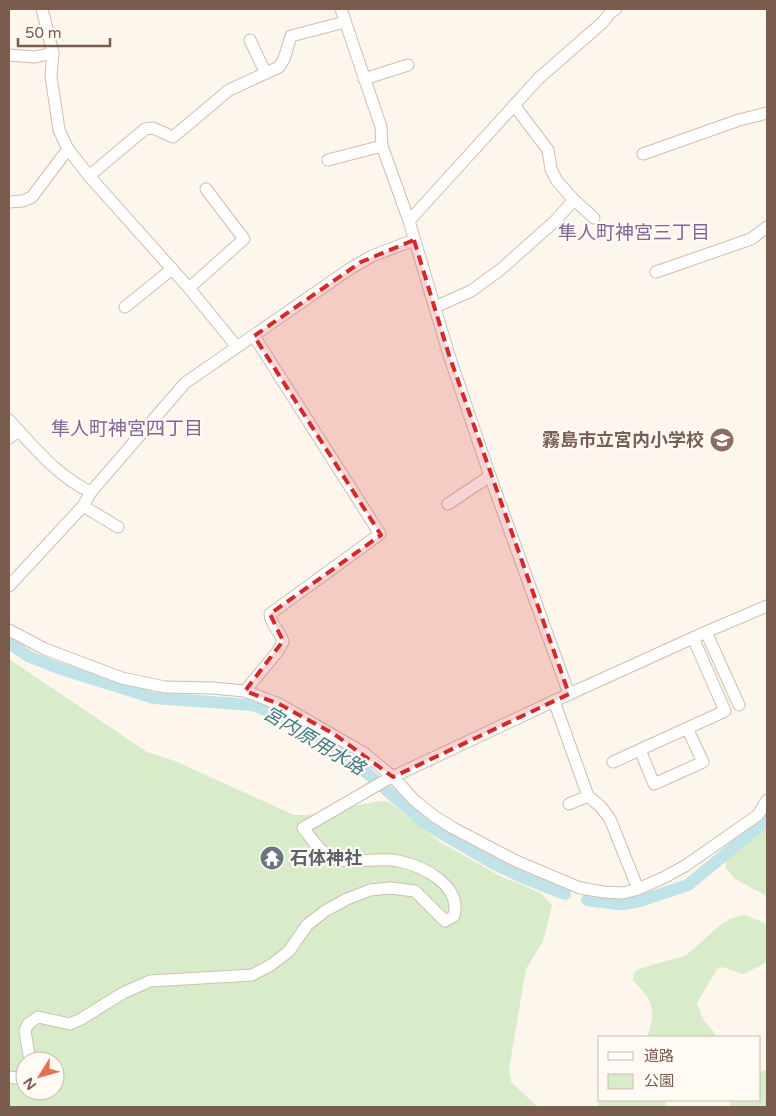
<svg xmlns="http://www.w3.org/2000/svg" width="776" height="1116" font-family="'Varela Round','Noto Sans JP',sans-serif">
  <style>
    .green { fill: #d8ecc9; fill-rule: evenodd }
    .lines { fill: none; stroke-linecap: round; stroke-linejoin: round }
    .canal { stroke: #bfe3e8; stroke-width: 12 }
    .street-casing { stroke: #d1beb0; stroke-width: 13 }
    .street { stroke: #fff; stroke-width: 11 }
    .marked { fill: #d62828; fill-opacity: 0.2; stroke: #d62828; stroke-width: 4; stroke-dasharray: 10 6; stroke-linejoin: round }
    .labels { text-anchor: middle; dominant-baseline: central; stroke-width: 4.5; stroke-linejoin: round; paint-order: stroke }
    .education-label { font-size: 18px; font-weight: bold; fill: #785e54; stroke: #fffaf3; text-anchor: end }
    .worship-label { font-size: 18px; font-weight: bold; fill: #5b616d; stroke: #fffaf3; text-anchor: start }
    .neighbourhood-label { font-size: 19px; fill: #846695; stroke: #fffaf3 }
    .water-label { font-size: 19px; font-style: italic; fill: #437c86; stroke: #fffaf3 }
  </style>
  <rect width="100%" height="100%" fill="#fdf6ec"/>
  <g class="green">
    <path d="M 9,659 L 147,752 L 175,761 L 294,815 L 308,815 L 380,801 L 389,802 L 440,842 L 500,876 L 541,893 L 552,905 L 543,941 L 526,969 L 509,1069 L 511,1082 L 538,1107 L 9,1107 ZM 25,1061 L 55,1061 L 55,1091 L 25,1091 Z"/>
    <polygon points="767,826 767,896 735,879 726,868 726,859"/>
    <path d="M 745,915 L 767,924 L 767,962 L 743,974 L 722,967 L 717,969 L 697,1003 L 703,1019 L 718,1037 L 647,1037 C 657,1010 653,1001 633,980 L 634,973 L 638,969 L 684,956 C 706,943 717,918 745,915 Z"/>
    <polygon points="767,1070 767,1107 731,1107 729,1100 760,1100 760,1071"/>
    <polygon points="601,1100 664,1100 668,1107 597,1107"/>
  </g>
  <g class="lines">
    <g class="canal">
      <polyline points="9,643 30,657 61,669 154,698 253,705 273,713 352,760 422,821 439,832 491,862 526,879 565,894"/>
      <polyline points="587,900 617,904 626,904 640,901 688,885 767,820"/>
    </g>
    <defs>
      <g id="street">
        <polyline points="42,9 53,53 51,76 59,130 68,149 89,176 145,129 153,128 173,137 229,90 279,67 284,59 291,36 345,22"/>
        <polyline points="341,9 381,127 382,146 409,221 449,355 490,476 569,694"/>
        <polyline points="250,40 265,72"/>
        <polyline points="9,55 35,57 53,53"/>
        <polyline points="364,79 408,65"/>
        <polyline points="514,105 548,150 551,169 557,181 574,200 594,218"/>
        <polyline points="643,154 739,120 767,113"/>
        <polyline points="328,160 382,146"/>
        <polyline points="89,176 189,288 237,347"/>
        <polyline points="9,202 23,201 32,197 68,149"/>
        <polyline points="409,221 539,78 602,23 611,12 616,9"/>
        <polyline points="656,272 751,239 767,227"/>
        <polyline points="189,288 244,239 206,189"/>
        <polyline points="125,307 172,269"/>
        <polyline points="435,307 471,291 500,270 554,222 574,200"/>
        <polyline points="9,420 19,431"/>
        <path d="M 9,438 L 19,431 C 40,454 62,479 91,492"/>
        <polyline points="448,504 490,476"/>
        <polyline points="83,506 118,527"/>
        <polyline points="9,586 83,506 91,492 185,383 351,268 372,256 414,240"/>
        <polyline points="9,630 45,649 122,678 165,687 212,688 245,691 279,704 364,753 393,777 414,800 434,816 453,828 516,861 580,888 604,892 623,893 638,889 663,878 685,866 758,815 767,800"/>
        <polyline points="706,632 739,705"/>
        <path d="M 245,691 L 278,651 L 283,642 C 281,632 270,624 270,614 L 380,534 L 254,336"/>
        <polyline points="554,701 588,796 601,807 610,819 638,889"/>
        <polyline points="640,750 654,784 703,762 687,728"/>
        <polyline points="613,762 725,711 693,638"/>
        <polyline points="569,804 588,796"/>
        <path d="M 30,1061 L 25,1031 L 28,1024 L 38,1017 L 70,1024 L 81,1019 L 123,993 L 150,981 L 252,975 L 271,965 L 289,951 L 307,925 L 325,911 L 347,899 L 370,890 L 390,888 L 415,891 L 445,921 L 454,916 C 462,885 423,866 398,861 C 379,857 354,864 337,859 C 322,856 312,839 303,828 L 386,780 L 554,701 L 706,632 L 767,606"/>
        <polyline points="9,1077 16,1078 25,1076"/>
      </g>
    </defs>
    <use href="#street" class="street-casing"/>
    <use href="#street" class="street"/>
  </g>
  <path class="marked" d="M 414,240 L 449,355 L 569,694 L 393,777 L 334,734 L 279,704 L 245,691 L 283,641 L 270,614 L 381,535 L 254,336 L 361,262 Z"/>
  <defs>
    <symbol id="school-disc" viewBox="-11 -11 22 22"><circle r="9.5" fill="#8d6e63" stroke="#fffaf3"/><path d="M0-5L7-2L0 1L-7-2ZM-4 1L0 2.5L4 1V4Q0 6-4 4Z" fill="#fff"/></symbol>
    <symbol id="temple-disc" viewBox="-11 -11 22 22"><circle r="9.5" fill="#6b7280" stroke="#fffaf3"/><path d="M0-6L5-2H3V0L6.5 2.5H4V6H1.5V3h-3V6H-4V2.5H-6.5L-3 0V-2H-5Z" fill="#fff"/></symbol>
  </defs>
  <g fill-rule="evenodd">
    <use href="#school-disc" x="708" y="426" width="28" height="28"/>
    <use href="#temple-disc" x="258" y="844" width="28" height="28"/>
  </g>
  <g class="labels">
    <g class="education-label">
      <text x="704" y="440">霧島市立宮内小学校</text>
    </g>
    <g class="worship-label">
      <text x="290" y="858">石体神社</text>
    </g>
    <g class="neighbourhood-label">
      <text x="634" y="233">隼人町神宮三丁目</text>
      <text x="127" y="429">隼人町神宮四丁目</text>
    </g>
    <g class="water-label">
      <text transform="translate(314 741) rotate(31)">宮内原用水路</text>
    </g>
  </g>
  <rect width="776" height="1116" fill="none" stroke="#7a5c4d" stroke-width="20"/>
  <rect x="598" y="1036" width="162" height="65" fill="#fffaf3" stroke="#cabbb1"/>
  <rect x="608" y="1052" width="25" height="8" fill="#ffffff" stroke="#cabbb1"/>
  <text x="644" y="1061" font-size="15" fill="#7a5c4d">道路</text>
  <rect x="608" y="1074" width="25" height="15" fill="#d8ecc9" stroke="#cabbb1"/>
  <text x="644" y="1086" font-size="15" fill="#7a5c4d">公園</text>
  <g transform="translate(40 1076) rotate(233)"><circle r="24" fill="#fffaf3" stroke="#cabbb1"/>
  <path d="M0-4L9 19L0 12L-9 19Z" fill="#e76f51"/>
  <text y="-8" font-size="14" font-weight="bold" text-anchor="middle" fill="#7a5c4d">N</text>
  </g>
  <path d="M18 38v8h92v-8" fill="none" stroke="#7a5c4d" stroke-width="2.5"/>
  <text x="25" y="38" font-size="15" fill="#7a5c4d" stroke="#fffaf3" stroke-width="4" paint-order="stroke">50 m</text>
</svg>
